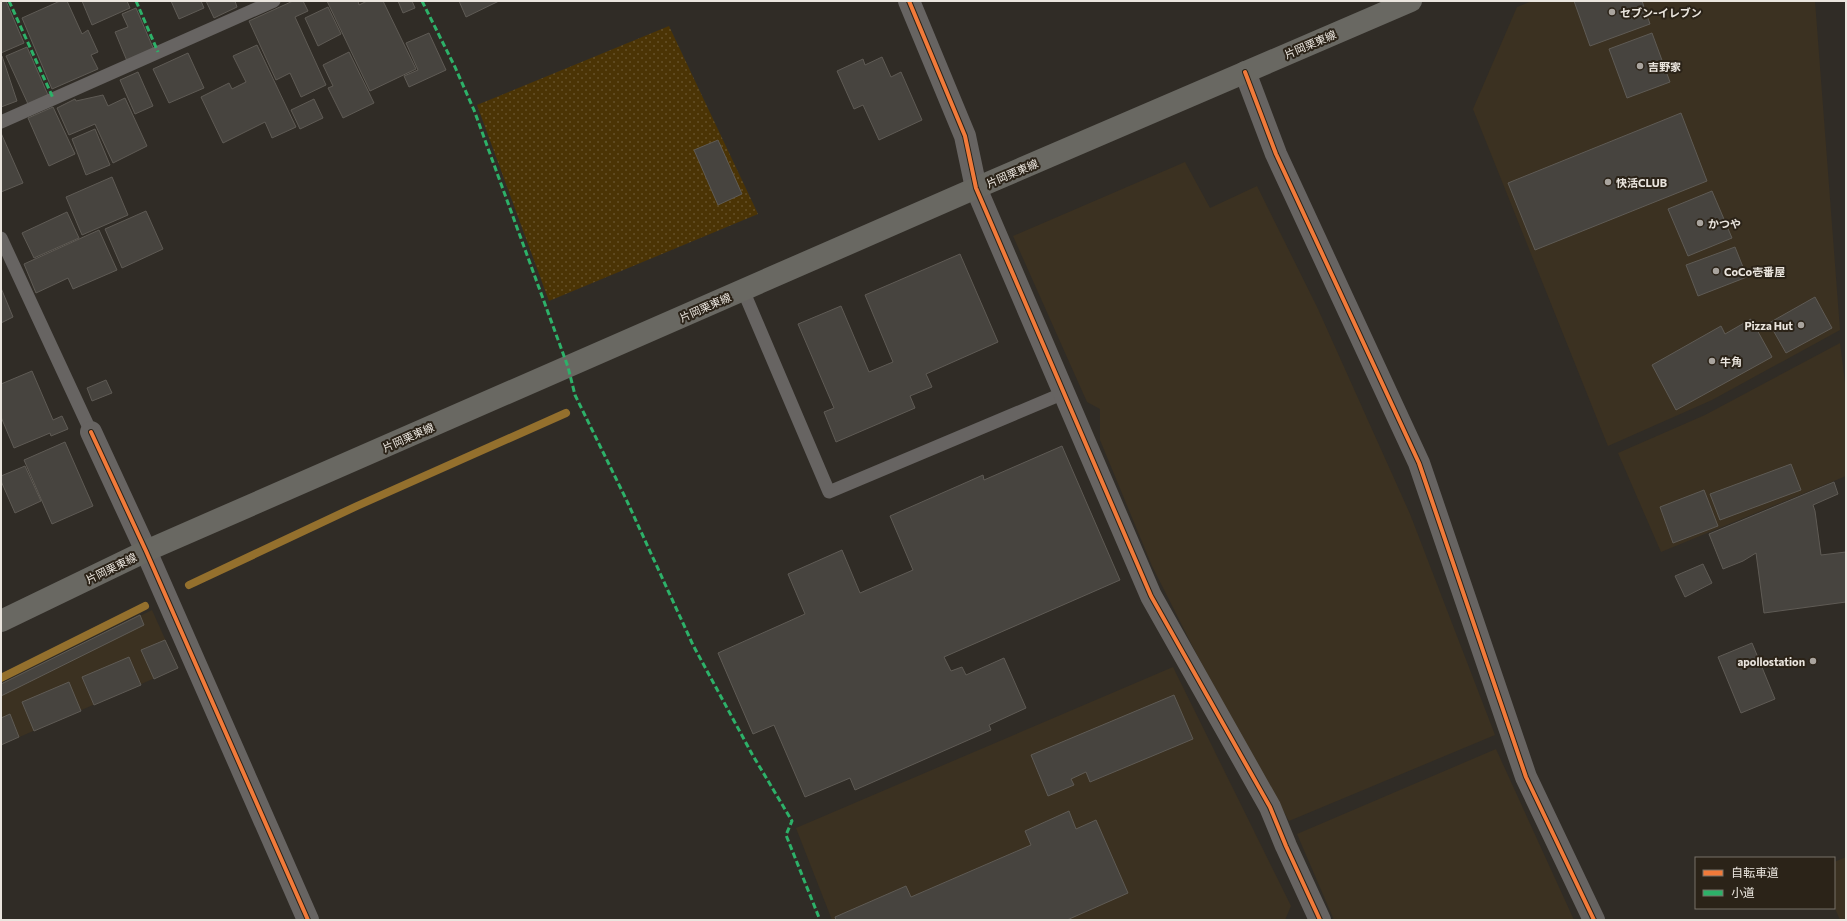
<svg xmlns="http://www.w3.org/2000/svg" width="1847" height="921" font-family="Commissioner,'Noto Sans JP',sans-serif">
  <style>
    .built { fill: #3b3121 }
    .grass { fill: url(#grass-dots) }
    .lines { fill: none; stroke-linecap: round; stroke-linejoin: round }
    .stream { stroke: #94702d; stroke-width: 8 }
    .building { fill: #47443f; stroke: #5f5b55 }
    .lane { stroke: #676462; stroke-width: 13 }
    .street { stroke: #676462; stroke-width: 22 }
    .secondary { stroke: #696862; stroke-width: 22 }
    .quiet { stroke: #2db169; stroke-width: 3; stroke-dasharray: 6 3; stroke-linecap: butt }
    .cycleway-casing { stroke: #2b2318; stroke-width: 6 }
    .cycleway { stroke: #f17a3a; stroke-width: 4 }
    .poi-dot { fill: #a9a49e; stroke: #2b2318; stroke-width: 1.5 }
    .labels { text-anchor: middle; dominant-baseline: central; stroke-width: 4; stroke-linejoin: round; paint-order: stroke }
    .poi-label { font-size: 11px; font-weight: bold; fill: #eae5de; stroke: #2b2318; text-anchor: start }
    .street-label { font-size: 11px; fill: #eae5de; stroke: #2b2318 }
  </style>
  <defs>
    <pattern id="grass-dots" width="8" height="8" patternUnits="userSpaceOnUse"><rect width="8" height="8" fill="#4b3405"/><path d="M2 2h.1M6 6h.1" fill="none" stroke="#655129" stroke-width="1.8" stroke-linecap="round"/></pattern>
  </defs>
  <rect width="100%" height="100%" fill="#302c26"/>
  <g class="built">
    <polygon points="1532,1 1815,1 1840,330 1712,400 1608,446 1473,109 1517,7"/>
    <polygon points="1185,162 1210,208 1257,186 1318,309 1410,514 1495,735 1289,821 1198,657 1152,566 1100,440 1100,409 1087,402 1013,236"/>
    <polygon points="1840,343 1846,391 1846,476 1661,552 1618,453 1705,415"/>
    <polygon points="152,610 178,668 1,745 1,684"/>
    <polygon points="1173,667 1291,906 1285,920 832,920 796,828"/>
    <polygon points="1496,749 1574,920 1334,920 1297,834"/>
    <polygon points="1846,857 1846,920 1840,920 1834,906 1834,862"/>
  </g>
  <polygon class="grass" points="669,26 758,214 549,301 477,105"/>
  <g class="lines">
    <g class="stream">
      <polyline points="189,585 357,506 566,413"/>
      <polyline points="1,678 145,606"/>
    </g>
  </g>
  <g class="building">
    <polygon points="1,1 6,1 24,43 1,53"/>
    <polygon points="60,1 67,1 82,34 88,30 98,52 91,55 98,69 52,89 22,18"/>
    <polygon points="82,1 127,1 130,8 92,25"/>
    <polygon points="171,1 201,1 204,8 179,19"/>
    <polygon points="206,1 235,1 237,7 214,18"/>
    <polygon points="293,1 303,1 308,11 295,17 326,85 301,97 290,73 276,80 249,21"/>
    <polygon points="327,1 358,1 359,5 367,1 383,1 416,69 370,91"/>
    <polygon points="398,1 412,1 415,8 403,13"/>
    <polygon points="459,1 499,1 466,17"/>
    <polygon points="1574,1 1642,1 1650,24 1590,46"/>
    <polygon points="328,7 341,34 318,46 305,18"/>
    <polygon points="136,8 154,50 127,61 115,32 128,27 122,14"/>
    <polygon points="429,33 446,70 409,87 404,76 418,70 406,43"/>
    <polygon points="1652,33 1670,82 1627,98 1609,49"/>
    <polygon points="257,45 296,127 272,138 265,122 223,143 201,97 229,83 232,89 246,82 233,56"/>
    <polygon points="27,47 48,95 28,104 6,56"/>
    <polygon points="349,52 374,103 343,118 328,88 333,86 323,65"/>
    <polygon points="188,53 204,88 169,103 153,69"/>
    <polygon points="2,56 17,101 1,107 1,57"/>
    <polygon points="882,57 891,77 901,72 922,120 879,140 863,105 854,109 837,71 863,59 865,65"/>
    <polygon points="138,72 153,106 135,114 120,80"/>
    <polygon points="103,95 108,106 125,98 147,146 113,163 95,124 69,135 57,108 75,99 76,101"/>
    <polygon points="314,99 323,118 300,129 291,110"/>
    <polygon points="53,107 75,154 49,166 28,118"/>
    <polygon points="1681,113 1707,181 1535,250 1508,183"/>
    <polygon points="95,129 110,165 86,175 72,139"/>
    <polygon points="1,133 23,183 1,192"/>
    <polygon points="718,140 742,194 718,205 694,150"/>
    <polygon points="112,177 128,215 82,235 66,197"/>
    <polygon points="1712,191 1732,238 1688,256 1668,209"/>
    <polygon points="146,211 163,249 122,268 105,229"/>
    <polygon points="67,212 79,238 34,258 22,233"/>
    <polygon points="99,230 117,270 73,289 68,278 36,293 24,264"/>
    <polygon points="1735,247 1747,277 1698,296 1686,265"/>
    <polygon points="960,254 998,342 926,374 932,387 910,396 915,408 836,442 824,412 834,408 798,324 841,306 869,372 893,362 865,295"/>
    <polygon points="1,288 13,317 1,323"/>
    <polygon points="1815,297 1832,328 1786,353 1769,323"/>
    <polygon points="1751,319 1772,357 1676,410 1652,365 1721,326 1725,334"/>
    <polygon points="32,371 53,420 62,416 68,429 51,436 50,433 14,448 1,417 1,384"/>
    <polygon points="106,380 112,393 92,401 87,388"/>
    <polygon points="65,442 93,506 52,524 24,460"/>
    <polygon points="1062,446 1120,580 944,657 951,671 962,667 966,675 1004,658 1026,708 989,725 991,730 855,790 850,778 805,797 774,725 753,734 718,653 805,614 788,574 842,550 860,593 913,570 890,516 983,475 984,480"/>
    <polygon points="1791,464 1801,490 1720,520 1710,494"/>
    <polygon points="25,466 41,501 15,513 1,481 1,476"/>
    <polygon points="1834,482 1838,494 1813,505 1815,511 1821,555 1846,552 1846,602 1764,613 1756,553 1743,561 1723,569 1709,534"/>
    <polygon points="1704,490 1718,526 1673,543 1660,507"/>
    <polygon points="1703,564 1712,583 1685,597 1675,576"/>
    <polygon points="140,615 144,625 1,696 1,684"/>
    <polygon points="165,640 178,668 154,679 141,650"/>
    <polygon points="1752,643 1775,699 1741,713 1718,657"/>
    <polygon points="129,657 141,685 94,705 82,677"/>
    <polygon points="69,682 81,711 34,731 22,702"/>
    <polygon points="1174,695 1193,739 1090,782 1086,772 1071,779 1074,785 1048,796 1031,755"/>
    <polygon points="10,714 19,737 1,745 1,718"/>
    <polygon points="1069,811 1076,829 1096,820 1128,893 1067,920 836,920 835,917 906,886 911,897 1031,845 1025,831"/>
  </g>
  <g class="lines">
    <g class="lane">
      <polyline points="1,122 274,1"/>
      <polyline points="1,238 91,432"/>
      <polyline points="743,290 829,492 1064,393"/>
    </g>
    <g class="street">
      <polyline points="909,1 965,136 976,188 1151,596 1270,807 1286,846 1320,920"/>
      <polyline points="1245,72 1276,154 1419,463 1526,777 1594,920"/>
      <polyline points="91,432 146,551 308,920"/>
    </g>
    <polyline class="secondary" points="1,621 146,551 976,188 1411,1"/>
    <g class="quiet">
      <polyline points="9,1 53,98"/>
      <polyline points="136,1 158,52"/>
      <polyline points="422,1 455,67 474,110 568,367 575,395 626,499 693,645 752,754 792,821 786,835 820,920"/>
    </g>
    <defs>
      <g id="cycleway">
        <polyline points="909,1 965,136 976,188 1151,596 1270,807 1286,846 1320,920"/>
        <polyline points="1245,72 1276,154 1419,463 1526,777 1594,920"/>
        <polyline points="91,432 146,551 308,920"/>
      </g>
    </defs>
    <use href="#cycleway" class="cycleway-casing"/>
    <use href="#cycleway" class="cycleway"/>
  </g>
  <g class="poi-dot">
    <circle cx="1612" cy="12" r="4"/>
    <circle cx="1640" cy="66" r="4"/>
    <circle cx="1608" cy="182" r="4"/>
    <circle cx="1700" cy="223" r="4"/>
    <circle cx="1716" cy="271" r="4"/>
    <circle cx="1801" cy="325" r="4"/>
    <circle cx="1712" cy="361" r="4"/>
    <circle cx="1813" cy="661" r="4"/>
  </g>
  <g class="labels">
    <g class="poi-label">
      <text x="1620" y="12">セブン-イレブン</text>
      <text x="1648" y="66">吉野家</text>
      <text x="1616" y="182">快活CLUB</text>
      <text x="1708" y="223">かつや</text>
      <text x="1724" y="271">CoCo壱番屋</text>
      <text x="1793" y="325" text-anchor="end">Pizza Hut</text>
      <text x="1720" y="361">牛角</text>
      <text x="1805" y="661" text-anchor="end">apollostation</text>
    </g>
    <g class="street-label">
      <text transform="translate(1310 44) rotate(-23)">片岡栗東線</text>
      <text transform="translate(1012 173) rotate(-23)">片岡栗東線</text>
      <text transform="translate(705 307) rotate(-24)">片岡栗東線</text>
      <text transform="translate(408 437) rotate(-24)">片岡栗東線</text>
      <text transform="translate(111 568) rotate(-26)">片岡栗東線</text>
    </g>
  </g>
  <rect width="1847" height="921" fill="none" stroke="#eae5de" stroke-width="4"/>
  <rect x="1695" y="857" width="140" height="52" fill="#2b2318" stroke="#777167"/>
  <rect x="1703" y="870" width="20" height="6" fill="#f17a3a" stroke="#777167"/>
  <text x="1731" y="877" font-size="12" fill="#eae5de">自転車道</text>
  <rect x="1703" y="890" width="20" height="6" fill="#2db169" stroke="#777167"/>
  <text x="1731" y="897" font-size="12" fill="#eae5de">小道</text>
</svg>
